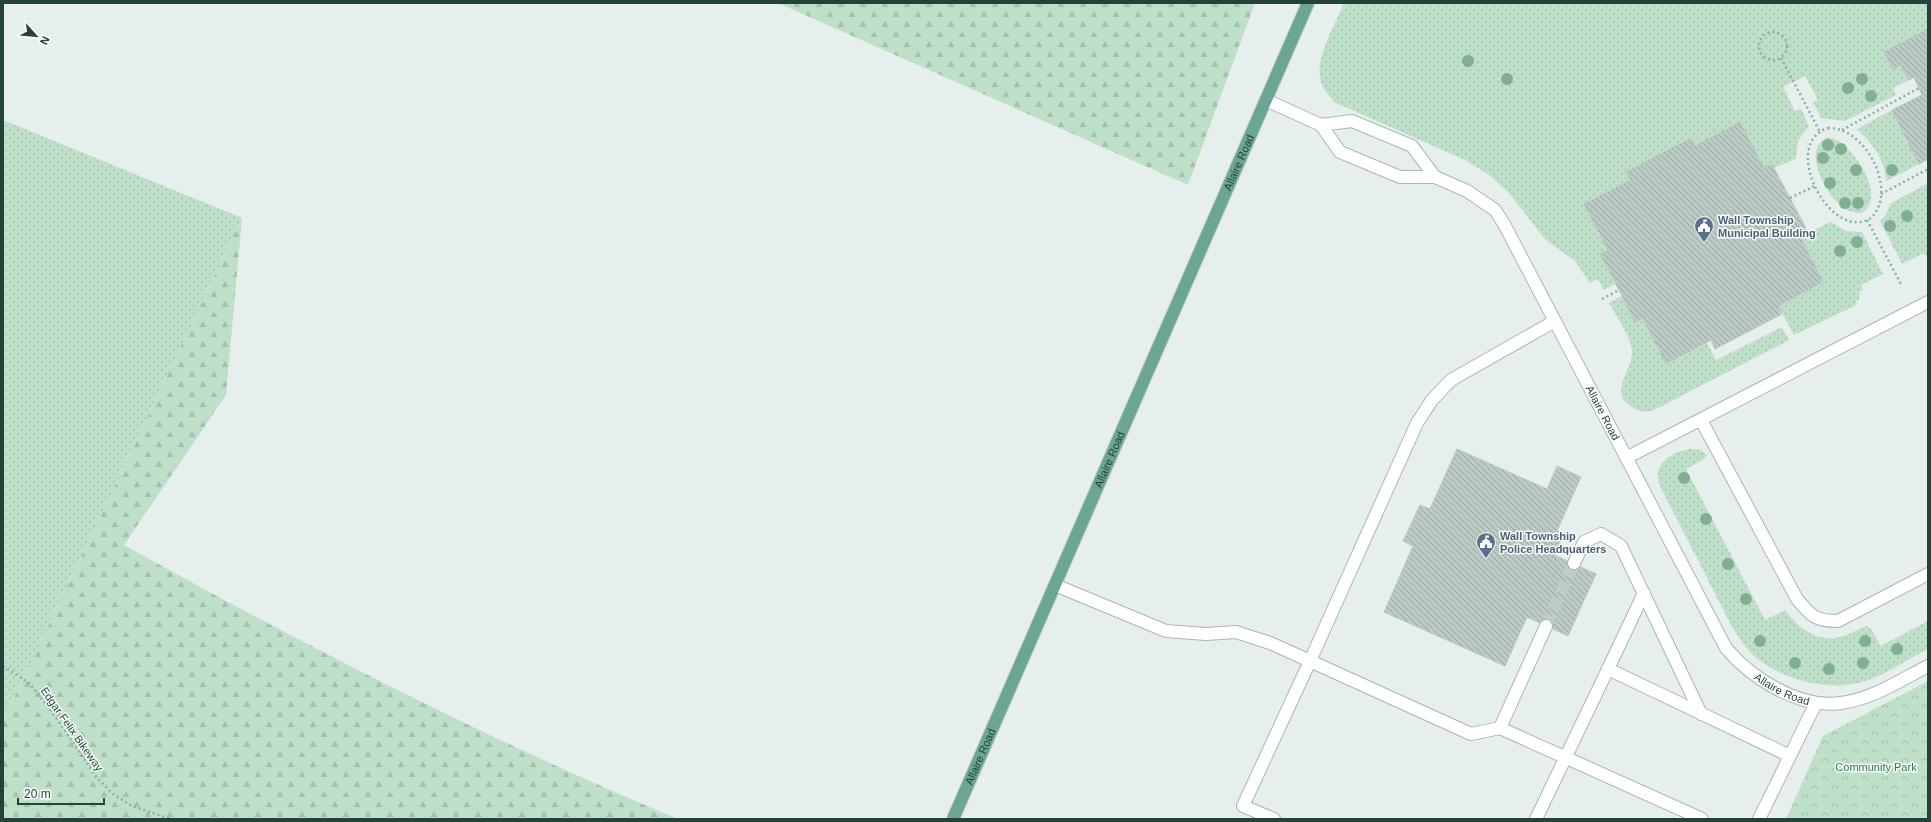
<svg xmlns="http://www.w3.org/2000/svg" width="1931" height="822" font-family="Arial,sans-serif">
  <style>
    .grass { fill: url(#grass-dots) }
    .forest { fill: url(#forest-firs) }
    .park { fill: url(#park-crowns) }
    .building { fill: url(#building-back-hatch); stroke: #b8c9c2 }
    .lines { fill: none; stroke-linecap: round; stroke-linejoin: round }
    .minor-tunnel { stroke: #bfccc8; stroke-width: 12; stroke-dasharray: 12 6; stroke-linecap: butt }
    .minor-casing { stroke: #a8b8b2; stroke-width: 14 }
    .major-casing { stroke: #c2cac8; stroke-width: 14 }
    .path { stroke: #86b3a5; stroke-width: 2.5; stroke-dasharray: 2 3; stroke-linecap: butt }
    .minor { stroke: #fff; stroke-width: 12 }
    .major { stroke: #6aa596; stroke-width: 12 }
    .tree { fill: #80af93 }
    .labels { text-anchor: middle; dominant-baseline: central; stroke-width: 3; stroke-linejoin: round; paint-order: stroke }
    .street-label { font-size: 11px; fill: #24423a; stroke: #f7fbf9 }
    .service-label { font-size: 11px; font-weight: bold; fill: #4e5e75; stroke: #f7fbf9; text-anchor: start }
    .park-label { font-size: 11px; fill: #2d7a4b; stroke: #f7fbf9 }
  </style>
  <defs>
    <pattern id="grass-dots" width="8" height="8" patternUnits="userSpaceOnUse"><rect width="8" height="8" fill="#bfe0c8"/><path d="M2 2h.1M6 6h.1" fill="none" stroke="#a4c1ad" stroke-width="1.8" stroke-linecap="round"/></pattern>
    <pattern id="forest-firs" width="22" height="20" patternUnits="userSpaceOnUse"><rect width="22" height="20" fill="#bfe0c8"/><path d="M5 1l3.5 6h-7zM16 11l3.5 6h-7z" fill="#a4c1ad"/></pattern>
    <pattern id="park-crowns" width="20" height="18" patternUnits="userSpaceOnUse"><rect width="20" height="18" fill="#bfe0c8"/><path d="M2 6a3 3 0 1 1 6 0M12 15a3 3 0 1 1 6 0" fill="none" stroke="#a4c1ad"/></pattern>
    <pattern id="building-back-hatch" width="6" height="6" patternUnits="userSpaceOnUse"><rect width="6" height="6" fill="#bbcac4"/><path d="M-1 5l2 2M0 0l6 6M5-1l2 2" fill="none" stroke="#98a6a0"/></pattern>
  </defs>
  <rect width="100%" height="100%" fill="#e6efeb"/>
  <g class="grass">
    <path d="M 1344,3 L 1928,3 L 1928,29 L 1884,52 L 1893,68 L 1901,65 L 1909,80 L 1893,88 L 1896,95 L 1845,121 L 1821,118 L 1813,102 L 1818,100 L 1805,76 L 1783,87 L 1795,111 L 1801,109 L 1809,126 L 1798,141 L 1796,159 L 1774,168 L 1772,164 L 1764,168 L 1740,122 L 1695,146 L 1691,138 L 1626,172 L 1630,180 L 1584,204 L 1608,250 L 1600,254 L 1615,284 L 1604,290 L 1598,279 L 1590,283 L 1575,261 L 1545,239 L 1509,193 L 1488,174 L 1465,160 L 1334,102 C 1328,94 1321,87 1320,77 C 1316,56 1336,23 1344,3 Z"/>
    <path d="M 1892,110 L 1919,164 L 1886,181 C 1885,159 1872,143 1857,129 Z"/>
    <polygon points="3,120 242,218 3,721"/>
    <path d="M 1829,137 C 1853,143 1888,196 1862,213 C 1854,213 1847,211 1841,206 C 1826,195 1800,147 1829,137 Z"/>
    <polygon points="1928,183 1928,257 1924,253 1902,264 1880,221 1886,215 1890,204"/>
    <polygon points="1831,222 1846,231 1862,232 1883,274 1861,285 1863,290 1860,291 1859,300 1855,302 1856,305 1794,335 1778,306 1823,282 1800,236"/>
    <path d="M 1622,296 L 1635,322 L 1643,318 L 1667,364 L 1707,343 L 1716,360 L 1782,327 L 1789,340 L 1656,409 C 1646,413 1641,412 1632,407 C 1607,393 1633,370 1632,351 C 1631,337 1616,316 1609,303 Z"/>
    <path d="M 1690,449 L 1701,450 L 1707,455 L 1704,459 L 1686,469 L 1765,620 L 1785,610 C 1799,628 1819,645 1843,636 C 1852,634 1858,628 1867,626 L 1871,629 L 1881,646 L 1928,621 L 1928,649 C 1906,660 1883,677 1859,683 C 1824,691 1780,679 1753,655 C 1744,646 1738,635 1731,625 L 1659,484 C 1653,462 1672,452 1690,449 Z"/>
  </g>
  <g class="forest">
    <polygon points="778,3 1255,3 1188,185"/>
    <path d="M 242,218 L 226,395 L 124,545 C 304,645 488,740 678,819 L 3,819 L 3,721 Z"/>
  </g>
  <polygon class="park" points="1928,681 1928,819 1786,819 1823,736"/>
  <g class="building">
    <polygon points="1928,29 1928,159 1919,164 1892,110 1922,95 1914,77 1909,80 1901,65 1893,69 1884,52"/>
    <polygon points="1740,122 1764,168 1772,164 1774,168 1808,232 1800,236 1823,282 1778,306 1782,314 1715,349 1711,340 1666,364 1643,318 1635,322 1619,290 1600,254 1608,250 1584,204 1630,180 1626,172 1691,138 1695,146"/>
    <polygon points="1457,449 1547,489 1557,466 1581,477 1557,531 1564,534 1554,555 1596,574 1568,636 1527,617 1505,666 1384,612 1413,546 1403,541 1420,505 1430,509"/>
  </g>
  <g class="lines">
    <polyline class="minor-tunnel" points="1546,626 1574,563"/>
    <defs>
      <g id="minor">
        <path id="s1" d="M 1266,100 L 1321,125 L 1340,152 L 1400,177 L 1435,177 L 1467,191 L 1495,210 L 1504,224 L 1726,648 C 1751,678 1799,709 1841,703 C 1872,699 1901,680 1928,666"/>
        <polyline points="1321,125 1352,121 1412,146 1435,177"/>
        <path d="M 1701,420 L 1797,599 C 1811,616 1815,621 1838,621 L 1928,574"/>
        <polyline points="1626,458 1928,302"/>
        <polyline points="1574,563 1584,542 1601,534 1621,546 1701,714"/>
        <polyline points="1055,585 1166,631 1206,634 1236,632 1270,643 1310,661 1417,423 1432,400 1451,380 1555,321"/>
        <polyline points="1608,669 1644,593"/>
        <polyline points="1500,728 1546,626"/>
        <polyline points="1274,819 1243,806 1310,661 1471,734 1500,728 1702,819"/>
        <polyline points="1536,819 1608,669 1790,756"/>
        <polyline points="1759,819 1816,703"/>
      </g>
      <g id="major">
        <path id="s2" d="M 953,819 L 1308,3"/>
      </g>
    </defs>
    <use href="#minor" class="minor-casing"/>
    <use href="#major" class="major-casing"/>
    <g class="path">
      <circle cx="1773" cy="46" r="14"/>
      <polyline points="1781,58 1820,132"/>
      <path d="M 1828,128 C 1863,127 1894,182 1876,212 C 1873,217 1870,219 1865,221 C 1826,234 1781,143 1828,128 Z"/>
      <polyline points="1842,130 1919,88"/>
      <polyline points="1881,194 1928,169"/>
      <polyline points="1790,198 1815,186"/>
      <polyline points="1867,220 1901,284"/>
      <polyline points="1602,299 1619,290"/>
      <polyline points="3,666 29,683 50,709 97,778 113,794 132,806 171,819"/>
    </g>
    <use href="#minor" class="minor"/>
    <use href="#major" class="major"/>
  </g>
  <g class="tree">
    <circle cx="1468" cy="61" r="6"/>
    <circle cx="1507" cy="79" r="6"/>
    <circle cx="1862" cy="79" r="6"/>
    <circle cx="1848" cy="88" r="6"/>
    <circle cx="1871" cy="96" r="6"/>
    <circle cx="1828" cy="145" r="6"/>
    <circle cx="1841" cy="149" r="6"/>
    <circle cx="1823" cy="158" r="6"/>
    <circle cx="1856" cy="170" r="6"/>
    <circle cx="1892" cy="170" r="6"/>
    <circle cx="1830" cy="183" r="6"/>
    <circle cx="1845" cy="203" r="6"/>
    <circle cx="1858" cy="203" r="6"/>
    <circle cx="1907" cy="216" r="6"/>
    <circle cx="1890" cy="226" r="6"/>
    <circle cx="1857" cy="242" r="6"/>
    <circle cx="1840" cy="251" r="6"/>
    <circle cx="1684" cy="478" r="6"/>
    <circle cx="1706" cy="519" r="6"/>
    <circle cx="1728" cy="564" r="6"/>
    <circle cx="1746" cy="599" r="6"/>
    <circle cx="1760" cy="641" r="6"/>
    <circle cx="1865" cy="641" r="6"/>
    <circle cx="1897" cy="649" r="6"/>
    <circle cx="1795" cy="663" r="6"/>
    <circle cx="1863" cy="663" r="6"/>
    <circle cx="1829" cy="669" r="6"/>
  </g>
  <defs>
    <symbol id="civic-pin" viewBox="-11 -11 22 30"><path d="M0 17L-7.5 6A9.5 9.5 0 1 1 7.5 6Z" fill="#5c6f8a" stroke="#f7fbf9"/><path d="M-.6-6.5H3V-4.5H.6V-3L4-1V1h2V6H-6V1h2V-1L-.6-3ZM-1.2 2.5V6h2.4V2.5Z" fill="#fff"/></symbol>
  </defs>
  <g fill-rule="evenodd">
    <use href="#civic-pin" x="1693" y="215" width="22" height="30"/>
    <use href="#civic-pin" x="1475" y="531" width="22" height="30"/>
  </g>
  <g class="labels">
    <g class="street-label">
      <text stroke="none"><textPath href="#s2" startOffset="716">Allaire Road</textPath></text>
      <text stroke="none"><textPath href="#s1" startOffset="492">Allaire Road</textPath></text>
      <text stroke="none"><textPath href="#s2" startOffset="392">Allaire Road</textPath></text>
      <text stroke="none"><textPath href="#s1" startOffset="828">Allaire Road</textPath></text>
      <text transform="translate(72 729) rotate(55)">Edgar Felix Bikeway</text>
      <text stroke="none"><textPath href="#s2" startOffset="68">Allaire Road</textPath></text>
    </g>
    <g class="service-label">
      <text x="1718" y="220">Wall Township<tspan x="1718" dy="13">Municipal Building</tspan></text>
      <text x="1500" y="536">Wall Township<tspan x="1500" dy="13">Police Headquarters</tspan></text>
    </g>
    <g class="park-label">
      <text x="1876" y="767">Community Park</text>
    </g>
  </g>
  <rect width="1931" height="822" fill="none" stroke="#24423a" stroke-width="8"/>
  <g transform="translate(36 36) rotate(117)" stroke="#f7fbf9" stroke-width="3" paint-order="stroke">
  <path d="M0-3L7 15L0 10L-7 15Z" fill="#24423a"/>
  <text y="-6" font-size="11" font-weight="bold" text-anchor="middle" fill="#24423a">N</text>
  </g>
  <path d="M18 798v6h86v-6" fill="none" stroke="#24423a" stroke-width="2"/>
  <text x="24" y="798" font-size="12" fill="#24423a" stroke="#f7fbf9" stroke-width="3" paint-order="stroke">20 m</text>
</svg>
